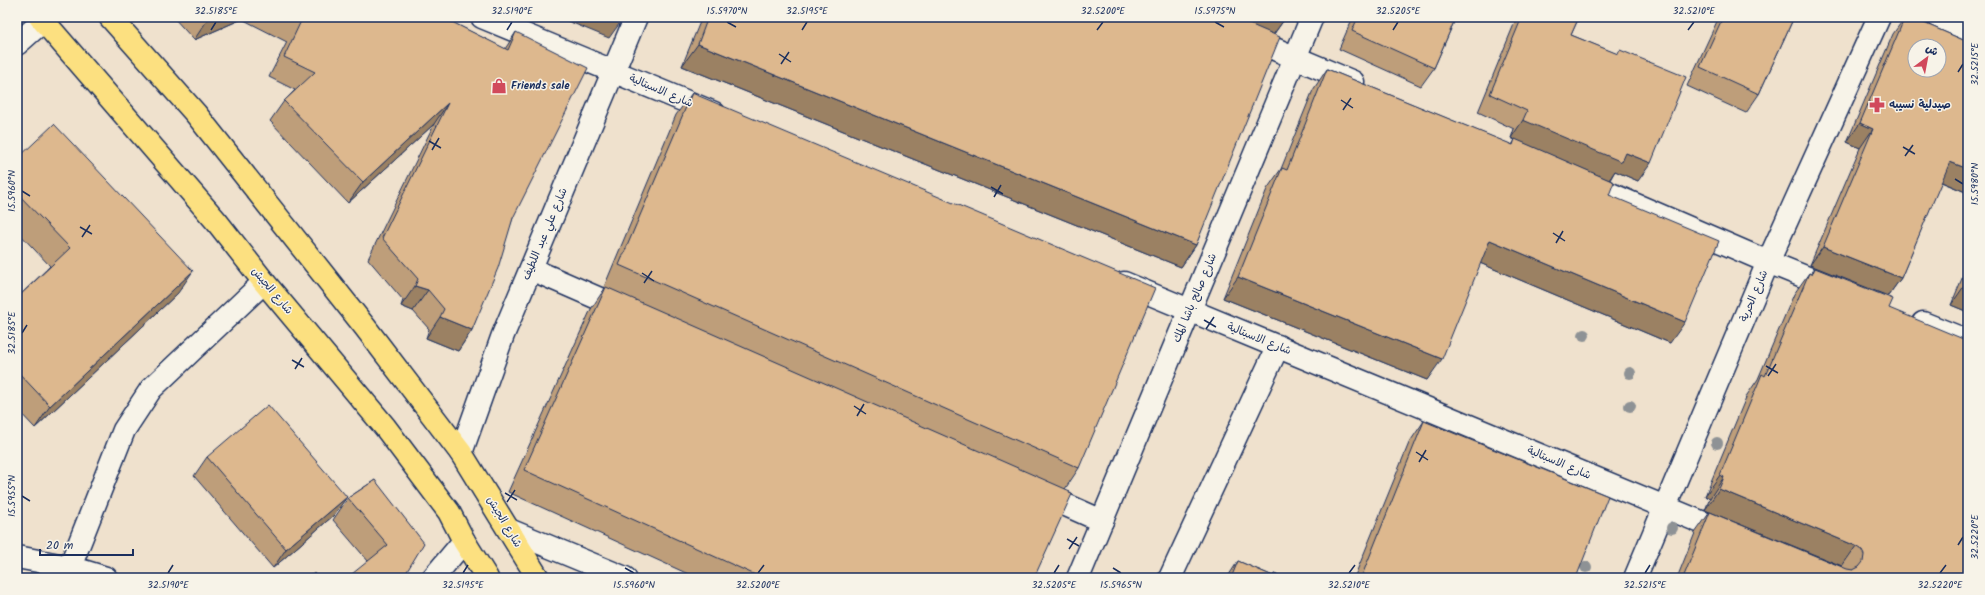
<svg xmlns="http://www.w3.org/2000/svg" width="1985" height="595" font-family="Kalam,'Playpen Sans Arabic',sans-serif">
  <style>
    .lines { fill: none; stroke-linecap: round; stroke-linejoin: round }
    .minor-casing { stroke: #1b2f5e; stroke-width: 25 }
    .highway-casing { stroke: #1b2f5e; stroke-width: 25 }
    .minor { stroke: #f7f3e8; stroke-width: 22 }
    .highway { stroke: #fce080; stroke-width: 22 }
    .tree { fill: #8e9295 }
    .wall { fill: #be9e7a; stroke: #1b2f5e }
    .shaded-wall { fill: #9b8163; stroke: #1b2f5e }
    .building { fill: #ddb88e; stroke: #1b2f5e; fill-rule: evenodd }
    .ticks { fill: none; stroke: #1b2f5e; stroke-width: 1.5 }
    .labels { text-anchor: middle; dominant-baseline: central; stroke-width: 3; stroke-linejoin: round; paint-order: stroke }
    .poi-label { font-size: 11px; font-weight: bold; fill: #1b2f5e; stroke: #f7f3e8; text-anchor: start }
    .street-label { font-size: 11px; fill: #1b2f5e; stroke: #f7f3e8 }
    .neatline { fill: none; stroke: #1b2f5e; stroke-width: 1.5 }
    .ticks-label { font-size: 10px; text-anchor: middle; fill: #1b2f5e }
  </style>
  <rect width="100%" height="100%" fill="#efe1cd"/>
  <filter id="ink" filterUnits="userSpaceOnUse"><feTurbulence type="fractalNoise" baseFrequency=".025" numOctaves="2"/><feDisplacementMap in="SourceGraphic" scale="8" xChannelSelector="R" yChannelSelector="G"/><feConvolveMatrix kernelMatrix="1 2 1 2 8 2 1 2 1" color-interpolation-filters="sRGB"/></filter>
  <g filter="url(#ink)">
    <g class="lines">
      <defs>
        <g id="minor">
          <polyline points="482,17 714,113"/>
          <polyline points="1199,17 1353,82"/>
          <polyline points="1938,17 1968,30"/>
          <polyline points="17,44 43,21"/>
          <polyline points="1583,182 1768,262 1835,289"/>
          <polyline points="531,269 625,310"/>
          <polyline points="1124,283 1730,534"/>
          <polyline points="1923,323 1968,341"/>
          <polyline points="461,453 503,335 636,17"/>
          <polyline points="1039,493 1102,521"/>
          <polyline points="509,530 625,578"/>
          <polyline points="17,557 70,567 106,578"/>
          <polyline points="70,567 124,430 151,389 264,282"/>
          <polyline points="433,578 464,541"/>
          <polyline points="1078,578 1312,17"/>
          <polyline points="1170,578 1278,346"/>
          <polyline points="1635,578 1768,262 1879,17"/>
        </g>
        <g id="highway">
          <polyline points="40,17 217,222 264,282 385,427 449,512 464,541 487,578"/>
          <polyline points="110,17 196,114 365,327 461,453 538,578"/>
        </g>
      </defs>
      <use href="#minor" class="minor-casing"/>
      <use href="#highway" class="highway-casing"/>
      <use href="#minor" class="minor"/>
      <use href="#highway" class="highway"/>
    </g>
    <g class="tree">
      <circle cx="1584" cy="335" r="6"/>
      <circle cx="1630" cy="373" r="6"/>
      <circle cx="1630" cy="406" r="6"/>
      <circle cx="1717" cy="443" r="6"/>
      <circle cx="1672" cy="528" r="6"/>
      <circle cx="1586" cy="567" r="6"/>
    </g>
    <g class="wall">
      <polygon points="173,17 442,17 505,49 516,32 513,218 472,330 458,351 426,338 429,329 413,311 401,306 403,300 368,259 434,124 348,203 270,121 284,101 295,90 269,77 287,42 242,19 194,40"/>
      <polygon points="702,17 1286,17 1274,34 1196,245 1181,267 682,66"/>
      <polygon points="1353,17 1456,17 1434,68 1421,86 1339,49"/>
      <polygon points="1517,17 1579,17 1571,35 1617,54 1620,50 1638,181 1615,171 1610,180 1609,195 1670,343 1480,263 1427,380 1223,298 1267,189 1281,169 1313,90 1327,69 1512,145 1515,140 1511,138 1514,129 1478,112"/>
      <polygon points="1719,17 1794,17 1759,94 1746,113 1687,86"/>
      <polygon points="1905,17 1910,17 1968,42 1968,193 1941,182 1901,278 1888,296 1810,265 1860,148 1847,142 1893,34"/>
      <polygon points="692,93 1079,468 1065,489 1034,578 697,578 508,492 591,309 605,288 604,287 676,115"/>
      <polygon points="17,159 178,293 35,428 17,409 17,298 50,266 17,231"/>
      <polygon points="1968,264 1968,312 1951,305"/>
      <polygon points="1815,268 1889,308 1968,578 1677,578 1695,533 1710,512 1843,567 1705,510 1710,498 1705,496 1747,395 1758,379 1794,294 1809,273 1811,274"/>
      <polygon points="1424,421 1576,578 1354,578 1409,443"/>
      <polygon points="207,457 334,515 273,568 194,476"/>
      <polygon points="375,480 403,578 368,561 333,520 348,498"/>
      <polygon points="1238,561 1273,576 1274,574 1284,578 1227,578"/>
    </g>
    <g class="shaded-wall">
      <polygon points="213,17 244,17 242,19 194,40 208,19"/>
      <polygon points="558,17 616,17 622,20 609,38"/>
      <polygon points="1231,17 1286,17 1273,35"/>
      <polygon points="698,44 1196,245 1181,267 682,66"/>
      <polygon points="448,103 434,124 348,203 363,182"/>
      <polygon points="1523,120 1626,153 1651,163 1638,181 1615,171 1609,180 1511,138"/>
      <polygon points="1860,123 1873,129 1860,148 1847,142"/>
      <polygon points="1950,162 1968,169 1968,193 1937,180"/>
      <polygon points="1490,240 1685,322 1670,343 1475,261"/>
      <polygon points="1823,247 1901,278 1888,296 1810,265"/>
      <polygon points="193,271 178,293 35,428 50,406"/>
      <polygon points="1238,277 1442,359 1427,380 1223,298"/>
      <polygon points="415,286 428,290 413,311 401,306"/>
      <polygon points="1964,286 1968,288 1968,312 1951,305"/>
      <polygon points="440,317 472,330 458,351 426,338"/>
      <polygon points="1720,475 1724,477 1710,498 1705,496"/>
      <polygon points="1719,489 1856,546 1842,566 1705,510"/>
      <polygon points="347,497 334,515 273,568 286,549"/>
    </g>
    <g class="building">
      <polygon points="206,17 213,17 208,19"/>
      <polygon points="293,17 442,17 508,50 516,32 588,68 513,218 498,268 472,330 440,317 444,309 428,290 415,286 418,279 382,238 448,103 363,182 284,101 315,72 284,57 301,21"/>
      <polygon points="616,17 623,17 622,20"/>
      <polygon points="708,17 1233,17 1280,37 1196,245 698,44"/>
      <polygon points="1358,17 1456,17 1434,68 1352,31"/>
      <polygon points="1522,17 1579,17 1571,35 1618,54 1620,50 1686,77 1651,163 1626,153 1622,162 1523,120 1527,111 1490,94"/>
      <polygon points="1723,17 1794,17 1759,94 1700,67"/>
      <path d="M 1905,17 L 1910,17 L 1968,42 L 1968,169 L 1950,162 L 1901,278 L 1823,247 L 1873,129 L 1860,123 ZM 1915,46 L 1939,46 L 1939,70 L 1915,70 Z"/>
      <polygon points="1327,69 1513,145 1515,139 1614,182 1609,195 1719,241 1685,322 1490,240 1442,359 1238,277 1282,168 1287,170"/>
      <polygon points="692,93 1155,288 1079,468 619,265"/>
      <polygon points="54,124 193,271 50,406 17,371 17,298 70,248 17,193 17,159"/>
      <polygon points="1815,268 1893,299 1889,308 1968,341 1968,578 1683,578 1710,512 1847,569 1853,570 1859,567 1863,562 1864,555 1861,549 1856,546 1719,489 1724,477 1720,475 1762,374 1765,376 1809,273 1812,275"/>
      <polygon points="1968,276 1968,288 1964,286"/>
      <polygon points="606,287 1070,491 1069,493 1072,494 1034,578 762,578 524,470"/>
      <polygon points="268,405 347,497 286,549 207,457"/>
      <polygon points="1424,421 1608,496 1576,578 1361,578"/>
      <polygon points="375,480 424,543 403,578 347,578 388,545 348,498"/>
      <polygon points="1238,561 1273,576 1274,574 1284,578 1231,578"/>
      <polygon points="315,573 318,578 306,578"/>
    </g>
  </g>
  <path class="ticks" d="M 727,22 L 736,27M 1215,22 L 1224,27M 211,30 L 216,22M 507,30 L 512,22M 802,30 L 807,22M 1097,30 L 1103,22M 1393,30 L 1398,22M 1688,30 L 1694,22M 779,54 L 791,62M 781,64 L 789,52M 1958,72 L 1963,64M 1341,100 L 1353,108M 1343,110 L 1351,98M 429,141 L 441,148M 1903,147 L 1915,154M 432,150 L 439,138M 1905,156 L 1913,145M 1955,179 L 1963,184M 991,187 L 1003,194M 22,191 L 30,196M 994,197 L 1001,185M 80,227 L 92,234M 1553,233 L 1565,241M 82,237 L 90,225M 1556,243 L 1563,231M 642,273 L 654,281M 644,283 L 652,271M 1204,320 L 1216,327M 1206,329 L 1214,317M 22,333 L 27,325M 292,360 L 304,367M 1766,366 L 1778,373M 295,369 L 302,358M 1768,376 L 1776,364M 854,406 L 866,414M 857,416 L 864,404M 1416,452 L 1428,460M 1419,462 L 1426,450M 505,493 L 517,500M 22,496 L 30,501M 507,502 L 515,490M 1067,539 L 1079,546M 1958,545 L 1963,537M 1069,549 L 1077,537M 625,568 L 634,573M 1113,568 L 1121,573M 168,573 L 173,565M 463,573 L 468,565M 758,573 L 764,565M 1054,573 L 1059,565M 1349,573 L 1355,565M 1645,573 L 1650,565M 1940,573 L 1946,565"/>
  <defs>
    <symbol id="shop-bare" viewBox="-9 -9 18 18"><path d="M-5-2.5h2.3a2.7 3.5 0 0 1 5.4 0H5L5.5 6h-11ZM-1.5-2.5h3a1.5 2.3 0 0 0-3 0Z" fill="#d1495b" stroke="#f7f3e8" stroke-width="2.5" paint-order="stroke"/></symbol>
    <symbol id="pharmacy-bare" viewBox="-9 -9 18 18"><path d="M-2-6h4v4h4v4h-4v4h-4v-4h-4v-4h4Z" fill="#d1495b" stroke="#f7f3e8" stroke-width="2.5" paint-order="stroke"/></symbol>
  </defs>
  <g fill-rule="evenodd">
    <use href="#shop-bare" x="488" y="75" width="22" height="22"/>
    <use href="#pharmacy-bare" x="1866" y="94" width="22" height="22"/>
  </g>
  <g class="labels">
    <g class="poi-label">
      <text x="511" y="86">Friends sale</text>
      <text x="1889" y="105">صيدلية نسيبه</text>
    </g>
    <g class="street-label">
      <text transform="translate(661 91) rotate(23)">شارع الاسبتالية</text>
      <text transform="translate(545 234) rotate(-67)">شارع علي عبد اللطيف</text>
      <text transform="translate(272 291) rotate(50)">شارع الجيش</text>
      <text transform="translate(1754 296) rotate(-67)">شارع الحرية</text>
      <text transform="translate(1195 298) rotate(-67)">شارع صالح باشا المك</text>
      <text transform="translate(1259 339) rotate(22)">شارع الاسبتالية</text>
      <text transform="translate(1559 463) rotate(23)">شارع الاسبتالية</text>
      <text transform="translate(504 522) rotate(59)">شارع الجيش</text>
    </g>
  </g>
  <rect width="1985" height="595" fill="none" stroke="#f7f3e8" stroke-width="44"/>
  <g transform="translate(1927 58) rotate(32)"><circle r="19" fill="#f7f3e8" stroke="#9fa5b1"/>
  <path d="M0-3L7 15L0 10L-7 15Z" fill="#d1495b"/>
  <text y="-6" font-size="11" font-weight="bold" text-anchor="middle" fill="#1b2f5e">ش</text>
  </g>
  <path d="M40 549v6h93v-6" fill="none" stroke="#1b2f5e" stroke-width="2"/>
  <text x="46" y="549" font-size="12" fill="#1b2f5e" stroke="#f7f3e8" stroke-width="3" paint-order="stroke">20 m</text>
  <rect x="22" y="22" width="1941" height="551" class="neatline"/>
  <g class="ticks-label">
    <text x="216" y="14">32.5185°E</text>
    <text x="512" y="14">32.5190°E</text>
    <text x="727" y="14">15.5970°N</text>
    <text x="807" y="14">32.5195°E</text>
    <text x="1103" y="14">32.5200°E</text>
    <text x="1215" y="14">15.5975°N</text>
    <text x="1398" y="14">32.5205°E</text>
    <text x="1694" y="14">32.5210°E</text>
    <text transform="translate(1974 64) rotate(-90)" y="4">32.5215°E</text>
    <text transform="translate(1974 184) rotate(-90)" y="4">15.5980°N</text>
    <text transform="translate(11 191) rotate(-90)" y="4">15.5960°N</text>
    <text transform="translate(11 333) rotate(-90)" y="4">32.5185°E</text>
    <text transform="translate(11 496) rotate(-90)" y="4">15.5955°N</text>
    <text transform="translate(1974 537) rotate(-90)" y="4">32.5220°E</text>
    <text x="168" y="588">32.5190°E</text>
    <text x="463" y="588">32.5195°E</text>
    <text x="634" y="588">15.5960°N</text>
    <text x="758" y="588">32.5200°E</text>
    <text x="1054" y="588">32.5205°E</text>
    <text x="1121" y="588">15.5965°N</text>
    <text x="1349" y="588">32.5210°E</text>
    <text x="1645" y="588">32.5215°E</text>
    <text x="1940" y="588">32.5220°E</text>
  </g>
</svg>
